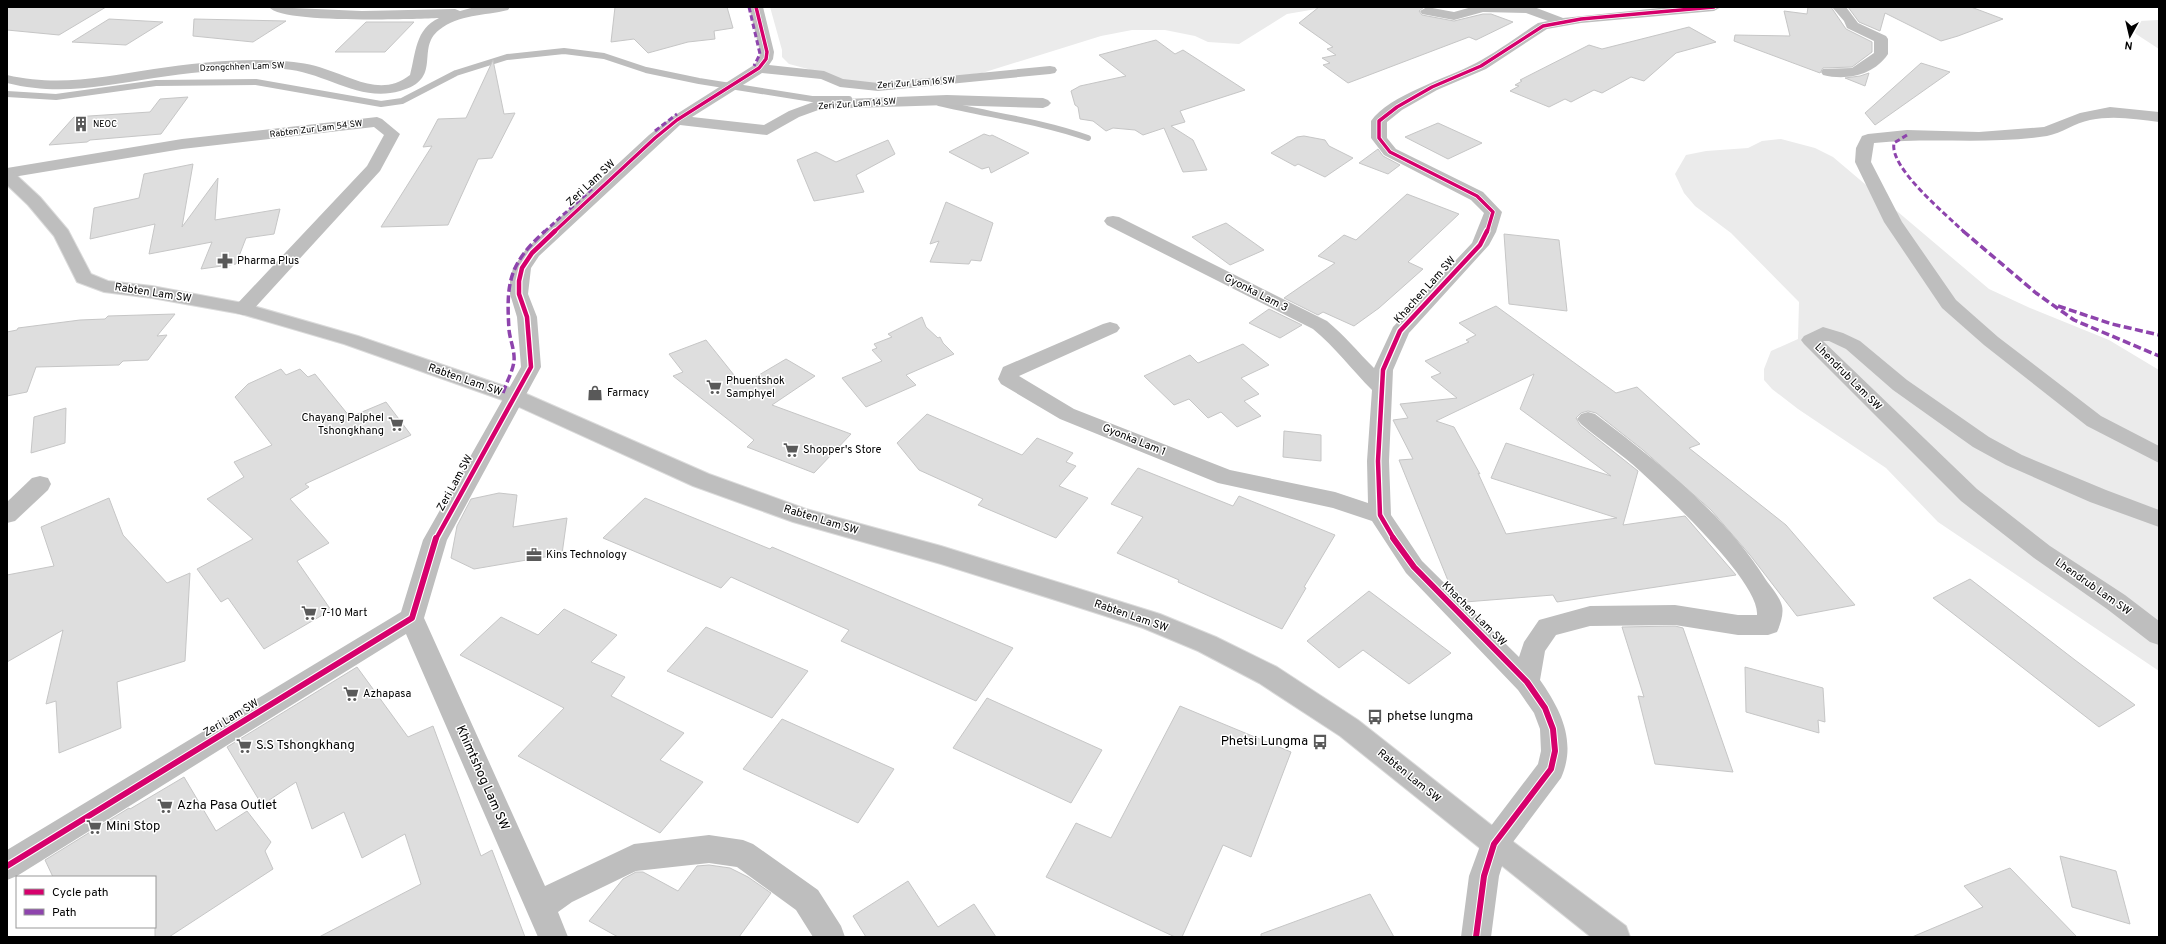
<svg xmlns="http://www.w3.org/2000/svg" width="2166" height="944" font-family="Overpass,sans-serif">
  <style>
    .green { fill: #ebebeb }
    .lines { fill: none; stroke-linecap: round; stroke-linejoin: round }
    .stream { stroke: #bdbdbd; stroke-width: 6 }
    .building { fill: #dedede; stroke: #c6c6c6; fill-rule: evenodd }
    .major-casing { stroke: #dbdbdb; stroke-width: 2 }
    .minor { fill: #bebebe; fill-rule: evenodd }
    .major { fill: #bebebe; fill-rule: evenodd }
    .quiet-far1 { stroke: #8e44ad; stroke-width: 3; stroke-dasharray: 5.5 3; stroke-linecap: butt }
    .quiet { stroke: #8e44ad; stroke-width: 3.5; stroke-dasharray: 8 3.5; stroke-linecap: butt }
    .cycleway-far2-casing { stroke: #fff; stroke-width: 5 }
    .cycleway-far1-casing { stroke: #fff; stroke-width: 7 }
    .cycleway-casing { stroke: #fff; stroke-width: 8 }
    .cycleway-far2 { stroke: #d6006c; stroke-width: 3.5 }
    .cycleway-far1 { stroke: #d6006c; stroke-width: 4.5 }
    .cycleway { stroke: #d6006c; stroke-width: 6 }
    .labels { text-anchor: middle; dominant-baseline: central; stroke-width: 3; stroke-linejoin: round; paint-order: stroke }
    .far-street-label { font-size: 9px; fill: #000; stroke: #fff }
    .far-poi-label { font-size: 9px; fill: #000; stroke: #fff; text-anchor: start }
    .street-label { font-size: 11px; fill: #000; stroke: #fff }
    .poi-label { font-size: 11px; fill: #000; stroke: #fff; text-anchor: start }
    .near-poi-label { font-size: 13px; fill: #000; stroke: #fff; text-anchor: start }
    .near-street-label { font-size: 13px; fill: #000; stroke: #fff }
  </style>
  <rect width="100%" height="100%" fill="#fff"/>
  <g class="green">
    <polygon points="770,7 1328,7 1287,14 1239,44 1208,42 1195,36 1165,30 1132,30 1101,36 982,73 893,84 856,83 822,77 808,69 789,64 782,57 782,50"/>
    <polygon points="2159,20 2159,49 2136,34 2129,24 2139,21"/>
    <polygon points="1781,139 1815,148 1833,157 1989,289 2030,308 2109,340 2159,370 2159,671 1938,522 1886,468 1798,409 1772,389 1764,380 1764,369 1771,351 1798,339 1799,302 1731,233 1695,206 1684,193 1675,174 1686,155 1706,151 1748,148 1762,141"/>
  </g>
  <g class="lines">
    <g class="stream">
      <polyline points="7,94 56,97 156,83 256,82 381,104 402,101 456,73 507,57 564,51 604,56 646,70 699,81 812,99 849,99"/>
      <path d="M 939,103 C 989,115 1040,121 1088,138"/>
    </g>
  </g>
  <g class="building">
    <polygon points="7,7 106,7 59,35 7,30"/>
    <polygon points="615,7 727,7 733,28 714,31 715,39 688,42 648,53 634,39 611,42"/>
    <polygon points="1319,7 1424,7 1419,11 1422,15 1454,21 1483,14 1491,14 1513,22 1476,40 1469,37 1348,83 1323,65 1330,63 1322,58 1336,55 1327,49 1333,47 1299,23"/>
    <polygon points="1808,7 1831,7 1846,29 1872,42 1872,52 1852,67 1823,68 1820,73 1734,41 1735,35 1790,36 1784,11 1807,14"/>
    <polygon points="1848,7 1971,7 2003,19 1958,36 1941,41 1885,13 1880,31 1859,22"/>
    <polygon points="109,19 163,22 126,45 72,42"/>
    <polygon points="194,19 286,21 253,42 193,36"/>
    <polygon points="366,22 414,22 385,52 335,52"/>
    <polygon points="1689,27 1716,42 1676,53 1644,81 1631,77 1602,93 1594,90 1571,102 1565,99 1549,107 1510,91 1519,86 1515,85 1522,81 1520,80 1589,45 1602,49"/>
    <polygon points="1156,40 1175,54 1183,50 1245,90 1180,111 1185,122 1171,126 1193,140 1207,170 1183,172 1164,128 1143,135 1135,130 1113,128 1106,131 1093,121 1080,119 1078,107 1075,105 1071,91 1080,86 1126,76 1099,55"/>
    <polygon points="493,60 504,114 515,113 492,158 478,159 448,225 381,227 432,146 423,147 438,119 466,118"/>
    <polygon points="1921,63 1950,72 1875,125 1865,113"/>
    <polygon points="1869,73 1865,86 1845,78 1860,76"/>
    <polygon points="188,97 161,134 90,140 87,142 49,145 74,117 150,112 160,99"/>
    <polygon points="1438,123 1482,143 1448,159 1405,137"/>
    <polygon points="984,134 990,136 992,135 1029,153 991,173 989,167 982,169 949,152"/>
    <polygon points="1304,136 1325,140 1329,146 1353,158 1325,177 1298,164 1295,166 1271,153 1297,137"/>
    <polygon points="888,140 895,154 856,175 864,192 814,201 797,160 816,152 836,162"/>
    <polygon points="1378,149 1383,156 1400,165 1388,174 1359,163"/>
    <polygon points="193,164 182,227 218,178 215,220 280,209 274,234 246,238 236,264 201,269 212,242 149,254 155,224 90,239 94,208 139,198 144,174"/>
    <polygon points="1407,194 1459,214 1408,262 1423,269 1379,308 1354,326 1323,312 1318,315 1284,298 1335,263 1318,256 1344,235 1356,240"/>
    <polygon points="946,202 993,223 981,261 971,260 969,264 930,262 939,241 930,244"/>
    <polygon points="1226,223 1264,250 1230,265 1192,237"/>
    <polygon points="1504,234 1559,240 1567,311 1509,304"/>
    <path d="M 1496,306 L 1616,393 L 1637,387 L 1700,444 L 1689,448 L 1786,525 L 1855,605 L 1797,616 L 1750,555 L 1711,510 L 1643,450 L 1596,413 L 1588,411 L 1581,413 L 1576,418 L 1580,425 L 1638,471 L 1623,525 L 1685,516 L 1736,575 L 1557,602 L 1553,595 L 1465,602 L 1451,588 L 1399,460 L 1413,459 L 1393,420 L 1408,418 L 1400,404 L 1457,398 L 1431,377 L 1441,373 L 1425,361 L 1469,342 L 1466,340 L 1476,335 L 1459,323 ZM 1534,374 L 1520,409 L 1611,476 L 1506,443 L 1491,478 L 1617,518 L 1506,534 L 1478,473 L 1480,474 L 1454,427 L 1436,421 Z"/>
    <polygon points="1269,309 1302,325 1280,338 1249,323"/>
    <polygon points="175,314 157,336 167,335 148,360 123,361 119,365 36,367 27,392 7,396 7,332 17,330 18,328 80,320 105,319 108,316"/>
    <polygon points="922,317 926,327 938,338 940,337 943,343 954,354 906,375 916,385 866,407 842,378 882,361 872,350 877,348 874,344 892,337 888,334"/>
    <polygon points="706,340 742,385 786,359 815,376 772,405 851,434 814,473 747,447 754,440 673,376 683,372 669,354"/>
    <polygon points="1243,344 1269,365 1241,378 1259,394 1244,401 1261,416 1237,427 1221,412 1208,418 1189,399 1174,405 1144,376 1190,355 1198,363"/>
    <polygon points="281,369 286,375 300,369 308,377 315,374 350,417 386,402 411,435 305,484 309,487 290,499 329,543 297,561 331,610 264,649 228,598 221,602 197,569 253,539 207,499 244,477 234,462 272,445 235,397 248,384"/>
    <polygon points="66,408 65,443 31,453 34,417"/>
    <polygon points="927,414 1022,455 1037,438 1073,453 1066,462 1076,466 1059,486 1088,498 1056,538 978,505 983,499 919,470 897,443"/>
    <polygon points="1284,431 1321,435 1321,461 1283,457"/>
    <polygon points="1138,468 1233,506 1239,496 1335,535 1304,587 1306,588 1282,629 1178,582 1179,580 1117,553 1143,517 1111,504"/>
    <polygon points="499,493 517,495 513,527 567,518 562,554 474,569 451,558 457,526 471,499"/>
    <polygon points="109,498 123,535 167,583 190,573 185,661 117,682 121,728 59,753 56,701 46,704 63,630 7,662 7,575 54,566 41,527"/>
    <polygon points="645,498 770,549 772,547 1013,648 976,701 841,641 849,630 731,577 721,588 603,538"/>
    <polygon points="1970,579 2075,660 2135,705 2099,727 1933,598"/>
    <polygon points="1369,591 1405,618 1451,653 1409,684 1363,650 1339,668 1307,641"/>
    <polygon points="564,609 617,635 591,662 625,677 611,696 684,733 660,760 703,782 660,833 518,756 564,708 460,655 501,617 538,635"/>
    <polygon points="1675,626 1683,628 1733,772 1655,764 1638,696 1644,697 1622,627"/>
    <polygon points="706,627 808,671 772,718 667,671"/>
    <polygon points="357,667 408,737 433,726 481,856 492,850 525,937 319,937 421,884 405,834 362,858 344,812 312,829 296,782 262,805 227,747"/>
    <polygon points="1745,667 1823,688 1825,722 1818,720 1819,733 1746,712"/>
    <polygon points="987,698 1102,750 1071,803 953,748"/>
    <polygon points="1180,706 1291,752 1251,857 1223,845 1182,937 1175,937 1046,877 1076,823 1111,838"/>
    <polygon points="782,719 894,769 858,823 743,769"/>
    <polygon points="184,777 216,831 247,811 271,842 265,851 273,869 169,937 155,937 155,877 53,877 45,860 129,808 130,809"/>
    <polygon points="2060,856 2116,871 2130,924 2072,907"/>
    <polygon points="709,865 730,868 748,877 771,893 739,937 618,937 589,921 623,879 636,872 643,872 678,891 697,866"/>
    <polygon points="2010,868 2077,937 1912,937 1983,907 1964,886"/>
    <polygon points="908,881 938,927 974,904 996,937 866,937 853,916"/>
    <polygon points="1370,894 1394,937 1261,937 1261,934"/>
  </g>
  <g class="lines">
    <defs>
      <polygon id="major" points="7,171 13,172 40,197 68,230 91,274 108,281 152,286 243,303 358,336 522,392 709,474 806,509 941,546 1070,586 1160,614 1216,637 1277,667 1358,720 1504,835 1626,926 1630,937 1591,937 1340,736 1259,683 1198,651 1143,628 1068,604 941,564 793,522 693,486 508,402 344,344 241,314 152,298 104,292 77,282 54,236 28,205 7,185"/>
    </defs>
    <use href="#major" class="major-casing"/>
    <g class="minor">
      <path d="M 269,7 L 362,11 L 455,9 L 460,11 L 475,7 L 510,7 L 508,10 C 484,16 459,14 439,30 C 415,49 444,79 400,91 C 359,103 325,72 284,69 C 241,67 196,72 154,78 C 102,86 59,96 7,83 L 7,75 C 59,87 102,77 154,69 C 196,63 240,58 283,61 C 297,62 312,64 325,69 C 354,78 382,97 410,75 C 416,53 415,29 439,18 C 414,19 281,24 269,7 Z"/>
      <polygon points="749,7 763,7 774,52 773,59 769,65 824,71 843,79 878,83 1050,66 1055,67 1057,70 1055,73 1050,74 878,91 840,87 821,79 762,73 692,117 764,125 789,111 819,100 947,95 1043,98 1048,100 1051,103 1048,106 1043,108 947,105 821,109 799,117 767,135 680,125 539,256 531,268 528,294 537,317 541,367 447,540 424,618 545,886 634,844 709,835 743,840 753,844 818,890 841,926 845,937 813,937 796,910 737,867 709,863 636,871 572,902 558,912 568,937 538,937 406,634 17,876 7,880 7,850 401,612 423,540 521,367 517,317 510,294 510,281 513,268 526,249 649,135 672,117 754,65 759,59 760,52"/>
      <path d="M 1427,7 L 1454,12 L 1472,7 L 1534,7 L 1563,18 L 1669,7 L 1721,7 L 1714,11 L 1581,23 L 1547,29 L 1486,69 L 1437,90 L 1402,110 L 1387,122 L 1387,138 L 1396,149 L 1483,192 L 1502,212 L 1496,232 L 1489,245 L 1409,333 L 1393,370 L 1389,461 L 1391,515 L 1422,561 L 1519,657 L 1524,642 L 1539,620 L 1590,606 L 1675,605 L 1738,615 L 1757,615 C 1760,582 1666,495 1640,471 C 1622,454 1600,440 1581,424 L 1577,419 L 1581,414 L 1588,412 L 1595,414 C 1658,462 1724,513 1766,580 C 1771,587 1780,597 1782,606 C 1784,614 1780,625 1777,632 L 1768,635 L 1738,635 L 1675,625 L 1590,626 L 1556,635 L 1545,651 L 1540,680 C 1561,710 1577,742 1561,778 L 1507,850 L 1499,876 L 1491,937 L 1461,937 L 1469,876 L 1484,835 L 1538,764 L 1541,751 L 1540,729 L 1534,713 L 1518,690 L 1406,573 L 1372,521 L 1333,508 L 1218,483 L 1060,419 L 1001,384 L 998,379 L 1003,367 L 1103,324 L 1110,322 L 1117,324 L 1120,328 L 1117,332 L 1019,376 L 1074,409 L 1230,470 L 1335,492 L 1368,503 L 1367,461 L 1372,390 C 1352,370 1335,347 1313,329 L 1107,225 L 1104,221 L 1107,217 L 1113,216 L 1119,217 L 1327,321 C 1344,335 1358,352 1374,368 L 1393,327 L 1472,243 L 1484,213 L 1471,200 L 1384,155 L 1371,138 L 1371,121 C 1389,95 1448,78 1476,63 C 1497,52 1518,36 1538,23 L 1548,21 L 1526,13 L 1483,12 L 1454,20 L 1422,14 L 1420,11 Z"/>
      <path d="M 1832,7 L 1846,7 L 1858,23 L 1886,36 L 1888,39 L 1888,54 C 1874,75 1847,81 1823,75 L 1821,72 L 1823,69 L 1852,68 L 1874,53 L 1874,41 L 1847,28 L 1844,21 Z"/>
      <path d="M 2110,107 L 2159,112 L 2159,122 C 2136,119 2113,115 2090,120 C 2075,123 2062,133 2047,136 C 1990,145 1932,137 1874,143 L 1871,162 L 1902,222 L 1956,300 L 1998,337 L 2101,416 L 2159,446 L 2159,463 L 2087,426 L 1984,345 L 1942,308 L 1884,222 L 1855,162 L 1856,148 L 1862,136 L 1868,134 L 1907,130 L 1979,132 L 2044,127 L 2080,113 Z"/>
      <polygon points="377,117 382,119 400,134 380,171 250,313 243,315 236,313 234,309 236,305 367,166 384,135 374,127 182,149 7,178 7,168 182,139"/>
      <polygon points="1823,327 1843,333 1860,341 1907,380 1989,437 2022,455 2106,490 2159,510 2159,527 2090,502 2006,465 1973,447 1893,390 1846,349 1829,341 1823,341 1977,489 2050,546 2125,595 2159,621 2159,645 2150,642 2107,609 2034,558 1961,501 1804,344 1801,340 1804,336"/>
      <polygon points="40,476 48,478 51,484 48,490 15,521 7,523 7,502 32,478"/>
    </g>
    <use href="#major" class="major"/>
    <g class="quiet-far1">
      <polyline points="749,7 760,54 754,66"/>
      <polyline points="655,131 677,114"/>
      <path d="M 1907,135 L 1894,143 C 1889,168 1947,215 1964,232"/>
      <polyline points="544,232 592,189"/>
    </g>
    <g class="quiet">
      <polyline points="1963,231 2036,293 2074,320 2159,356"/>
      <polyline points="2058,306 2112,324 2159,335"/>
      <path d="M 503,393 C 506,383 513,371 514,361 C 515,351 510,340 509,330 C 506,282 509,264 545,231"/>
    </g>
    <defs>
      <g id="cycleway-far2">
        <polyline points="554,232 655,138 677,120 759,68 766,59 767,52 756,7"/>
        <polyline points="1487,232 1493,212 1477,196 1390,152 1379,138 1379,121 1397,107 1432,87 1481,66 1543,26 1581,19 1714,7"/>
      </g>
      <g id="cycleway-far1">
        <polyline points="436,539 531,367 527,317 519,294 519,281 522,268 532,253 555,231"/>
        <polyline points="1394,539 1380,515 1378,461 1383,370 1400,331 1480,245 1487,231"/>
      </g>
      <g id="cycleway">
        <polyline points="1393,538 1414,567 1527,682 1545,708 1553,729 1555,751 1551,769 1494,844 1484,876 1476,937"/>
        <polyline points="7,866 412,618 436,538"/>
      </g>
    </defs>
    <use href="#cycleway-far2" class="cycleway-far2-casing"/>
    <use href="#cycleway-far1" class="cycleway-far1-casing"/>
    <use href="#cycleway" class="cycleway-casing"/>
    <use href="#cycleway-far2" class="cycleway-far2"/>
    <use href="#cycleway-far1" class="cycleway-far1"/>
    <use href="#cycleway" class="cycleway"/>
  </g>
  <defs>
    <symbol id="building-bare" viewBox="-9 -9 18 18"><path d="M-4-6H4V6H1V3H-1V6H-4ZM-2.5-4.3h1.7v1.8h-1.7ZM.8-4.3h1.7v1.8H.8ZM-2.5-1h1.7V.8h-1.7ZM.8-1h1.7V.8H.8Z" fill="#595959" stroke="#fff" stroke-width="2.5" paint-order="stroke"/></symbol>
    <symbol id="pharmacy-bare" viewBox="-9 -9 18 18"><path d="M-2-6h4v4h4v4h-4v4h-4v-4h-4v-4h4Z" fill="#595959" stroke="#fff" stroke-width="2.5" paint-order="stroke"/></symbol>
    <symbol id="supermarket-bare" viewBox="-9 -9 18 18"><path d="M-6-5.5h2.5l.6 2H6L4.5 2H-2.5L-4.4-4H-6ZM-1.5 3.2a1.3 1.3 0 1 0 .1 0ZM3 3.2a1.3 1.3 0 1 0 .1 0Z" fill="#595959" stroke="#fff" stroke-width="2.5" paint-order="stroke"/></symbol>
    <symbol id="shop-bare" viewBox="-9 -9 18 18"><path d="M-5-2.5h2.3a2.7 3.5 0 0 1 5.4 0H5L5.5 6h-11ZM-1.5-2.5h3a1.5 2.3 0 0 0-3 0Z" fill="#595959" stroke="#fff" stroke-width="2.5" paint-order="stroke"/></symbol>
    <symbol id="office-bare" viewBox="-9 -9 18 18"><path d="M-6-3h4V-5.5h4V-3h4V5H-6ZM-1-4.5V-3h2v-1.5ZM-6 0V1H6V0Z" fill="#595959" stroke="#fff" stroke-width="2.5" paint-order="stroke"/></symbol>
    <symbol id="bus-bare" viewBox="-9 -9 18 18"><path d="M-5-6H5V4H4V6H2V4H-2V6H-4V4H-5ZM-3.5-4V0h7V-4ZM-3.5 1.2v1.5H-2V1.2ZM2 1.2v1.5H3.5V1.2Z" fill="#595959" stroke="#fff" stroke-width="2.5" paint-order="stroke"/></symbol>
  </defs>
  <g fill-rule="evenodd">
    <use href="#building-bare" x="70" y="113" width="22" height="22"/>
    <use href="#pharmacy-bare" x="214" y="250" width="22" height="22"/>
    <use href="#supermarket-bare" x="703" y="376" width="22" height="22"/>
    <use href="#shop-bare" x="584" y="382" width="22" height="22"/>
    <use href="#supermarket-bare" x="385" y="413" width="22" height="22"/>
    <use href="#supermarket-bare" x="780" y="439" width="22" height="22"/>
    <use href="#office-bare" x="523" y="544" width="22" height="22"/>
    <use href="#supermarket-bare" x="298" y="602" width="22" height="22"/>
    <use href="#supermarket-bare" x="340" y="683" width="22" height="22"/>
    <use href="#bus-bare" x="1364" y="706" width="22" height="22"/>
    <use href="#bus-bare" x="1309" y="731" width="22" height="22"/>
    <use href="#supermarket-bare" x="233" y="735" width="22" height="22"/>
    <use href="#supermarket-bare" x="154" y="795" width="22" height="22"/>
    <use href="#supermarket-bare" x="83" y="816" width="22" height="22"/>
  </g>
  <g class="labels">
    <g class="far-street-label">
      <text transform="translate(242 67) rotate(-2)">Dzongchhen Lam SW</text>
      <text transform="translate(916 83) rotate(-4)">Zeri Zur Lam 16 SW</text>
      <text transform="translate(857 104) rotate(-4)">Zeri Zur Lam 14 SW</text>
      <text transform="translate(316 129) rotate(-7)">Rabten Zur Lam 54 SW</text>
    </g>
    <g class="far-poi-label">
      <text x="93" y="124">NEOC</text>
    </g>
    <g class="street-label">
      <text transform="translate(591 183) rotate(-43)">Zeri Lam SW</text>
      <text transform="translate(1425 290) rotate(-48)">Khachen Lam SW</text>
      <text transform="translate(153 293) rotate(9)">Rabten Lam SW</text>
      <text transform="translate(1256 293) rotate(27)">Gyonka Lam 3</text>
      <text transform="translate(1848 377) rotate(45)">Lhendrub Lam SW</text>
      <text transform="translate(465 380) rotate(19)">Rabten Lam SW</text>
      <text transform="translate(1134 440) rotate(22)">Gyonka Lam 1</text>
      <text transform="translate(455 483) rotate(-61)">Zeri Lam SW</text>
      <text transform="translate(821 520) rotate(17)">Rabten Lam SW</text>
      <text transform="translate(2093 587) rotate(35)">Lhendrub Lam SW</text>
      <text transform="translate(1474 614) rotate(45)">Khachen Lam SW</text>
      <text transform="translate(1131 616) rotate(19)">Rabten Lam SW</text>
      <text transform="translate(231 718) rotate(-31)">Zeri Lam SW</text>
      <text transform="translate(1409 776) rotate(39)">Rabten Lam SW</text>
    </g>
    <g class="poi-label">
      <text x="237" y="261">Pharma Plus</text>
      <text x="726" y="381">Phuentshok<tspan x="726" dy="13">Samphyel</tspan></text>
      <text x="607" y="393">Farmacy</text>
      <text x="384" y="418" text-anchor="end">Chayang Palphel<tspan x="384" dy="13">Tshongkhang</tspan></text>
      <text x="803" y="450">Shopper's Store</text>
      <text x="546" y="555">Kins Technology</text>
      <text x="321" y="613">7-10 Mart</text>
      <text x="363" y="694">Azhapasa</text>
    </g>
    <g class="near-poi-label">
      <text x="1387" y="717">phetse lungma</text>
      <text x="1308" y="742" text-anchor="end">Phetsi Lungma</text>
      <text x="256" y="746">S.S Tshongkhang</text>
      <text x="177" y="806">Azha Pasa Outlet</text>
      <text x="106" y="827">Mini Stop</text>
    </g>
    <g class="near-street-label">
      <text transform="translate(482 778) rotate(66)">Khimtshog Lam SW</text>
    </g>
  </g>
  <rect width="2166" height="944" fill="none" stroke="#000000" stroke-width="16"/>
  <rect x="16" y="876" width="140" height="52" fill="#ffffff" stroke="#999999"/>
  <rect x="24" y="889" width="20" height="6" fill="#d6006c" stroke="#999999"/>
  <text x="52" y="896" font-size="12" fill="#000000">Cycle path</text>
  <rect x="24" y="909" width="20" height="6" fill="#8e44ad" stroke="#999999"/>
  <text x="52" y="916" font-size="12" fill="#000000">Path</text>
  <g transform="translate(2130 36) rotate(188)" stroke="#ffffff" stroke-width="3" paint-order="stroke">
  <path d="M0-3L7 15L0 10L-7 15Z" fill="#000000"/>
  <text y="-6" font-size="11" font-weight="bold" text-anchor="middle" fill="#000000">N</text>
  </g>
</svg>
